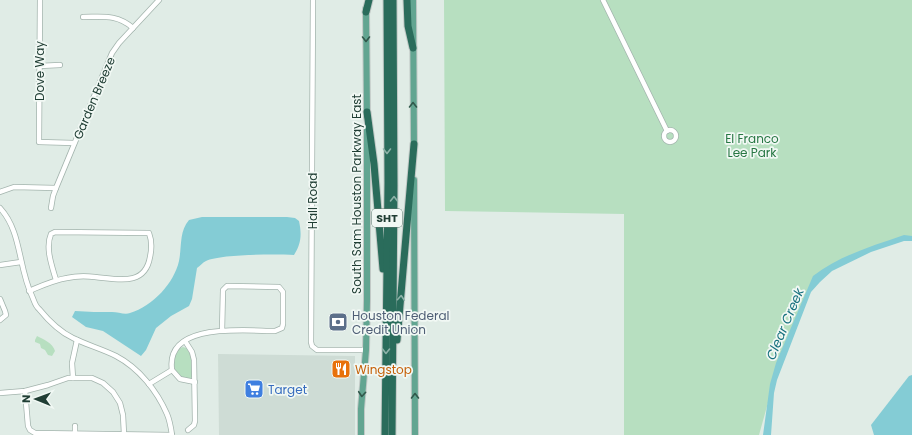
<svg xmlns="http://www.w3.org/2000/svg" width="912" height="435" font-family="Poppins,sans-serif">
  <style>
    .built { fill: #cedcd5 }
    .green { fill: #b7dfc0 }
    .water { fill: #84ccd5 }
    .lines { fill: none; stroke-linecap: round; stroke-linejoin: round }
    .minor-casing { stroke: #a3b4ad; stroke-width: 6 }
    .major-casing { stroke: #c1c9c6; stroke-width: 8 }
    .highway-casing { stroke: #c1c9c6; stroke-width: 9 }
    .minor { stroke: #fff; stroke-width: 4.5 }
    .major { stroke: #62a591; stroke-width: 6 }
    .highway { stroke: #2a6c5b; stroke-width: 7 }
    .oneway { stroke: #30584b }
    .oneway2 { stroke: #8eb2a8 }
    .labels { text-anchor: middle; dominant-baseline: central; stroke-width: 3.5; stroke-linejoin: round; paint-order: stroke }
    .shield { fill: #f1f8f4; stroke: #5f766e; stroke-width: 1 }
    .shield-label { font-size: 11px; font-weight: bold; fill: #203e34 }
    .street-label { font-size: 12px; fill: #203e34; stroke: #f1f8f4 }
    .park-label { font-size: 12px; fill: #277743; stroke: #f1f8f4 }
    .service-label { font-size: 12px; fill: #4e5e75; stroke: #f1f8f4; text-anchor: start }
    .food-label { font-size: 12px; fill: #c56008; stroke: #f1f8f4; text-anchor: start }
    .shop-label { font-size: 12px; fill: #366cbe; stroke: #f1f8f4; text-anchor: start }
    .water-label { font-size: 13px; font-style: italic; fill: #16717e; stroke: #f1f8f4 }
  </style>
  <rect width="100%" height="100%" fill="#e0ece6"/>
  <polygon class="built" points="218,354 355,356 355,435 219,435"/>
  <g class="green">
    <polygon points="444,0 912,0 912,239 902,238 825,270 807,295 774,381 759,435 624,435 624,214 445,211"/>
    <path d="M 37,336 C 43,339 53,343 55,351 L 52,356 L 48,355 L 45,350 L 41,348 L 40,344 L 35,342 L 35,340 Z"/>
    <path d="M 183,347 L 186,348 C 193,356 193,366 193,376 L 190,379 C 184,378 179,376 176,371 C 171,363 174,350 183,347 Z"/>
  </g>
  <g class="water">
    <path d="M 202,217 L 287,217 L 295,218 L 299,221 C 302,235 301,244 294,255 C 276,254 221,254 206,261 C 203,262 200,266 197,268 L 192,299 L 189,306 L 171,316 L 156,328 L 146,350 L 141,356 L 103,331 L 86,327 L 72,317 L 75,311 C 88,312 100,312 112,312 C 118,312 125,315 130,313 C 153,306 174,283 179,261 C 182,246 179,232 189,220 Z"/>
    <path d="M 904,235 L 912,236 L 912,241 L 904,241 L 871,252 L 832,271 L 820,282 L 811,292 L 777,380 L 774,393 L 771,435 L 763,435 L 770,384 L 776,363 L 813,276 C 840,255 873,246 904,235 Z"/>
    <polygon points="912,375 912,435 874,435 871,425 909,376"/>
  </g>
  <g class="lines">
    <defs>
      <g id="minor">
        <polyline points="40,0 39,142 74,143"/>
        <polyline points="313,0 311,342 312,346 317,350 366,350"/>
        <polyline points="603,0 667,131"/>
        <path d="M 83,17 C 103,17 117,14 133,28"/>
        <polyline points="39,66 60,65"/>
        <circle cx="670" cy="136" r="6"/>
        <polyline points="0,192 14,187 56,188"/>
        <path d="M 0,208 C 22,232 18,267 32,296 C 34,300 35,306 39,309 C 48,320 60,332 73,338 C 87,345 102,349 116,356 C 139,368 157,391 167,414 C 170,421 171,428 172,435"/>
        <polyline points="51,208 53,196 56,188 112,53 119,43 159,0"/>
        <polyline points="0,265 21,262"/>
        <path d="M 29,291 C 41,286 54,280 67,278 C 76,276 86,276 95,277 C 117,279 145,287 150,257 C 152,248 152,241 149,233 L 55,232 L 51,234 C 45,248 52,266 56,280"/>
        <polyline points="0,299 5,311 6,315 0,320"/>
        <polyline points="185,341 192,352 194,360 195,421 194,425 188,430"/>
        <polyline points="73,378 72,363 77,340"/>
        <path d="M 195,382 L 180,379 L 172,370 C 165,321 246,331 275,331 L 282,328 L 283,324 L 283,292 L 279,287 L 227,286 L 223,290 L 222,331"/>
        <polyline points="149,384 172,370"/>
        <polyline points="25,391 28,426 30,430 35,433 172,435"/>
        <polyline points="0,393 25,391 48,385 68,378 92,378 103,383 113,392 120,403 123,415 124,434"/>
        <polyline points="75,426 75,434"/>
      </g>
      <g id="major">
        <polyline points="413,0 414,148"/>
        <polyline points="366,9 367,116"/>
        <polyline points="414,180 415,435"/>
        <polyline points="361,435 361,409 366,350 367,300 367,129"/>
      </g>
      <g id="highway">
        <polyline points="407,0 408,26 413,48"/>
        <polyline points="366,12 369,0"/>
        <polyline points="367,112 374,164 383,269"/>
        <polyline points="397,340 414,144"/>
        <polyline points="385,435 388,183 387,0"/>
        <polyline points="392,435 394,185 393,0"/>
      </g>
    </defs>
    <use href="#minor" class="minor-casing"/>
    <use href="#major" class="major-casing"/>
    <use href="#highway" class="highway-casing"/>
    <use href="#minor" class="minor"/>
    <use href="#major" class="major"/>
    <use href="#highway" class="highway"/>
  </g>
  <defs><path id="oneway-chevron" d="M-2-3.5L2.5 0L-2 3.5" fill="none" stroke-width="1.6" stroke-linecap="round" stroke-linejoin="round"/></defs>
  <g class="oneway">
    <use href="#oneway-chevron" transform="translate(366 39) rotate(90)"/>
    <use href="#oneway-chevron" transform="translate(413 105) rotate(-90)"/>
    <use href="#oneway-chevron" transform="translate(362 394) rotate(95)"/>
    <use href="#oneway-chevron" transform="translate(415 396) rotate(-90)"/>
  </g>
  <g class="oneway2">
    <use href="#oneway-chevron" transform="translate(387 151) rotate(90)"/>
    <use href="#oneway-chevron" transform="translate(394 199) rotate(-89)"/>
    <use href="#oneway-chevron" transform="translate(401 298) rotate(-86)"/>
    <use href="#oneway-chevron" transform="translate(386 351) rotate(91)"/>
  </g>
  <defs>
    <symbol id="bank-square" viewBox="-11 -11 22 22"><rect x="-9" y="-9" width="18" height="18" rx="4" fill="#5c6f8a" stroke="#f1f8f4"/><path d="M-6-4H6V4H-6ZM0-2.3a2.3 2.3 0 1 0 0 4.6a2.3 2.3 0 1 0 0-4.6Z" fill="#fff"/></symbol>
    <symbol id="restaurant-square" viewBox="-11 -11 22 22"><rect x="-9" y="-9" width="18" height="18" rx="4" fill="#e8710a" stroke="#f1f8f4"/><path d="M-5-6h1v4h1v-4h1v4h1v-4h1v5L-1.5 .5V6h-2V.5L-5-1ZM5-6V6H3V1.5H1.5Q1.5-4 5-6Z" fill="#fff"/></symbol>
    <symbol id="supermarket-square" viewBox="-11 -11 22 22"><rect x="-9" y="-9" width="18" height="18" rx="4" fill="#3f7fe0" stroke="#f1f8f4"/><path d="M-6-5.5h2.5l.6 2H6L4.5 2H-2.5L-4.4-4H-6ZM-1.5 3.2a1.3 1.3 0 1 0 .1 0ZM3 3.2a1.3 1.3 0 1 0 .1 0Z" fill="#fff"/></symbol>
  </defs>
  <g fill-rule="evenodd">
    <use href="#bank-square" x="327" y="311" width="22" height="22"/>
    <use href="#restaurant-square" x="330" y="358" width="22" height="22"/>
    <use href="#supermarket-square" x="243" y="378" width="22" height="22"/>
  </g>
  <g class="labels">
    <rect class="shield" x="372" y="209" width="30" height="18" rx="3"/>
    <g class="shield-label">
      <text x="387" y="218">SHT</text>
    </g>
    <g class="street-label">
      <text transform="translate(39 71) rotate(-90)">Dove Way</text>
      <text transform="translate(94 98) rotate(-67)">Garden Breeze</text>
      <text transform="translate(356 194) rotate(-90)">South Sam Houston Parkway East</text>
      <text transform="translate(312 201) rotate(-90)">Hall Road</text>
    </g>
    <g class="park-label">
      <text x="752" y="138">El Franco<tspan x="752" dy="14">Lee Park</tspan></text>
    </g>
    <g class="service-label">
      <text x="352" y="315">Houston Federal<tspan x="352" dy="14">Credit Union</tspan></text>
    </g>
    <g class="food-label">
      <text x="355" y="369">Wingstop</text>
    </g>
    <g class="shop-label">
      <text x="268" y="389">Target</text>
    </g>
    <g class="water-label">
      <text transform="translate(785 324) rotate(-67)">Clear Creek</text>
    </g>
  </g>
  <g transform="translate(36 399) rotate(271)" stroke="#f1f8f4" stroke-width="3" paint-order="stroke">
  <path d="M0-3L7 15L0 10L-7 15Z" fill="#203e34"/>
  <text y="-6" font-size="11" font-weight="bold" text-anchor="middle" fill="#203e34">N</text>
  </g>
</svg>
